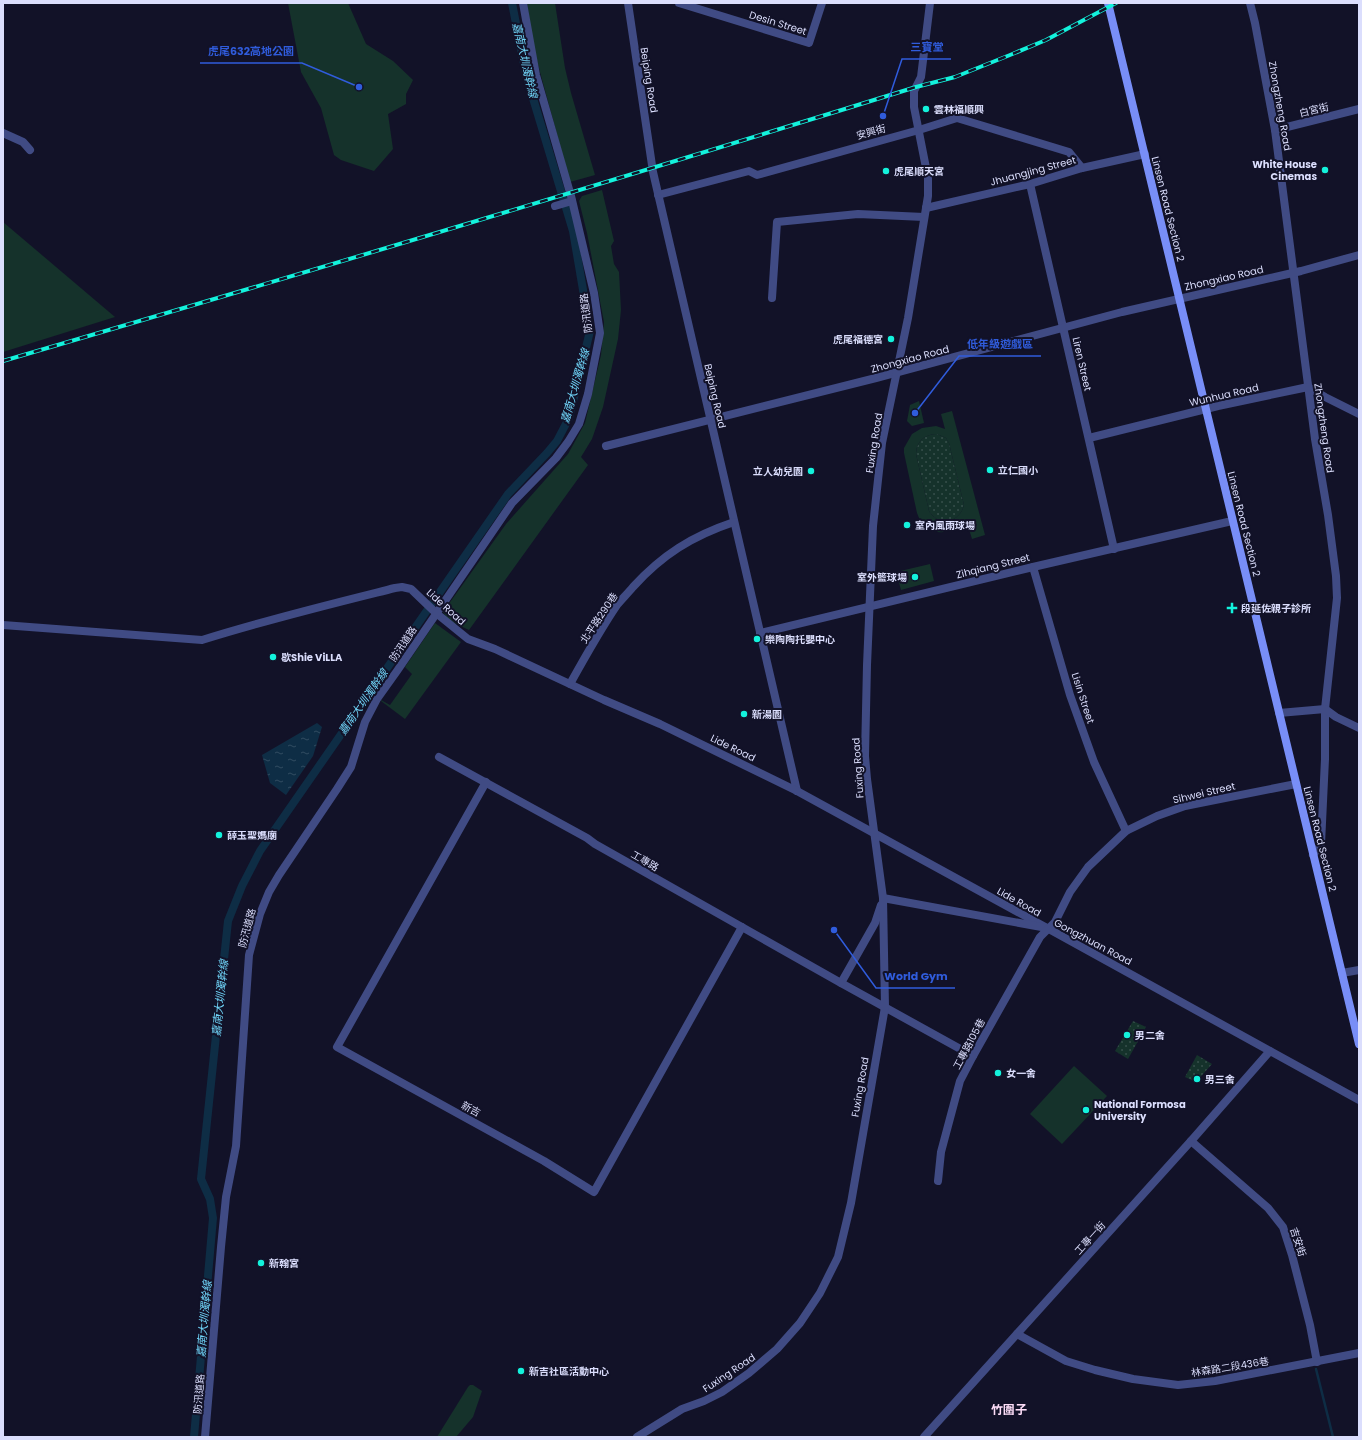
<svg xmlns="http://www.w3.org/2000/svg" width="1362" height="1440" font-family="Poppins,'Noto Sans TC',sans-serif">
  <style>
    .grass { fill: url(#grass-dots) }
    .park { fill: #15322b; fill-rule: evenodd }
    .water { fill: url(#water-ripples) }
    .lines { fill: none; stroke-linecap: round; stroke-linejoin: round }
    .stream { stroke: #0e2d45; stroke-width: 2.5 }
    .canal { stroke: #0e2d45; stroke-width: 8 }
    .minor { stroke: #404b84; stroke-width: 8 }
    .tertiary { stroke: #404b84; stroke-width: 8 }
    .secondary { stroke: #788ef7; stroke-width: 8 }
    .rail-casing { stroke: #13f2dc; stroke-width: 4 }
    .rail { stroke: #121228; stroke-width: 2.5; stroke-dasharray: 8; stroke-linecap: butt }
    .poi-dot { fill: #13f2dc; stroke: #121228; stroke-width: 1.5 }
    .labels { text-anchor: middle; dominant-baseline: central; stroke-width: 4; stroke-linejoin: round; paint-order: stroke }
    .street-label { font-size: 10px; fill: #dbdefd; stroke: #121228 }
    .poi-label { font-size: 10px; font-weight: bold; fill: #dbdefd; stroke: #121228; text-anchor: start }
    .water-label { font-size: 11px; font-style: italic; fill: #6fd3f7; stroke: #121228 }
    .quarter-label { font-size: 12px; font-weight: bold; fill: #fdddf8; stroke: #121228 }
    .leader { fill: none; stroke: #305cdc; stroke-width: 1.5 }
    .callout-dot { fill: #305cdc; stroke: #121228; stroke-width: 1.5 }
    .callout-label { font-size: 11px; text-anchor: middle; font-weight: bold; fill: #305cdc; stroke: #121228; stroke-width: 4; stroke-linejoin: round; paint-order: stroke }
  </style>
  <defs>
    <pattern id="grass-dots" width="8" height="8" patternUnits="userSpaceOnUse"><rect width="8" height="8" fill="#15322b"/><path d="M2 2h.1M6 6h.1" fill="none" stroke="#364f4b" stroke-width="1.8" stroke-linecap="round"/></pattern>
    <pattern id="water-ripples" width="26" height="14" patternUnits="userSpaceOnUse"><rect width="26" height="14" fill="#0e2d45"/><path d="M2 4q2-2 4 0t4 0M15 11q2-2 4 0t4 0" fill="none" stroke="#304b61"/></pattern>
  </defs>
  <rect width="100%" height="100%" fill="#121228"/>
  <g class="grass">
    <path d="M 937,434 L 946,438 L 949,443 L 964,505 C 960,522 939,528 929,511 L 916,454 C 916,442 924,434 937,434 Z"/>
    <polygon points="1133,1021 1146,1027 1128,1059 1115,1051"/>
    <polygon points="1197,1055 1212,1064 1196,1082 1185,1077"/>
  </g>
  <g class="park">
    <polygon points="288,3 348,3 366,44 393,61 413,80 406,94 406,104 388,114 393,149 374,171 341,160 334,155 321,108 301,72"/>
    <polygon points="527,3 555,3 565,68 571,93 595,175 570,182 540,72 533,44"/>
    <path d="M 602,190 L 614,241 L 611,246 L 614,264 L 619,272 L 621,310 L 618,339 L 603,407 L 592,439 L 581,457 L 588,465 L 469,630 C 461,626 447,621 443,612 L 506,524 L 568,454 L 585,423 L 601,355 L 604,322 L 587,233 L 579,201 L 582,196 Z"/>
    <polygon points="3,222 115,317 3,352"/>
    <polygon points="919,401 924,423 912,426 907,421 910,405"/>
    <path d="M 952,411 L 985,535 L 972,539 L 966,519 C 952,537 925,538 917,513 L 904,453 L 904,448 L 912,434 L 922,428 L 936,426 L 945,429 L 941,414 ZM 937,434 L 946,438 L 949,443 L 964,505 C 960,522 939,528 929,511 L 916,454 C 916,442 924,434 937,434 Z"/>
    <polygon points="930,564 934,581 901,590 896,572"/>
    <polygon points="435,623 461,642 405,719 381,701 381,700 390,705 412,674 405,667"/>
    <polygon points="1074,1066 1107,1096 1062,1144 1030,1114"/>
    <polygon points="470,1385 473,1385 482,1391 473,1417 456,1437 437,1437 468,1387"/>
  </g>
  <polygon class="water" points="317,723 322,727 313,756 286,795 270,783 262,755"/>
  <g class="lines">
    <polyline class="stream" points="1316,1369 1333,1437"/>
    <polyline class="canal" points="194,1437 213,1218 210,1199 201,1179 228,921 242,886 260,851 508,494 547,453 557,441 569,418 590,331 573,231 526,75 512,3"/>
    <g class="minor">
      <polyline points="628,3 653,172 797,791"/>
      <polyline points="679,3 809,43 822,3"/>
      <polyline points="1250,3 1255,23 1275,130 1315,439 1328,515 1336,576 1337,598 1325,709 1325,759 1321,844 1313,855"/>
      <polyline points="1275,130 1359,109"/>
      <polyline points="3,133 23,142 30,150"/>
      <polyline points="1030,184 1114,549"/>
      <polyline points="658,195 749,171 757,175 919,130 957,118 1069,152 1082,168"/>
      <polyline points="555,206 572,201"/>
      <polyline points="926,208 1030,184 1082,168 1145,154"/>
      <polyline points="772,298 777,222 858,214 924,217"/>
      <polyline points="1089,438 1218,406 1308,387 1325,397 1359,414"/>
      <polyline points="606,446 876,378 1122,312 1301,271 1359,255"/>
      <polyline points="1033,567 1070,695 1094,762 1126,831"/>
      <path d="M 3,625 L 202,640 C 265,620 331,604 395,588 L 402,587 L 411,589 L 436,613 L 468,639 L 495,649 L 604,700 L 660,724 L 797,791 L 1047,928"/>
      <polyline points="760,633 1033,567 1232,521"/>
      <path d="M 570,684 C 585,657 600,630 617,605 C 622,599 628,593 633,587 C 662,555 692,536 734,522"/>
      <polyline points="1279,713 1325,709 1336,717 1359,728"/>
      <polyline points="439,757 587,838 595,844 841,983 973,1056"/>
      <polyline points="486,782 337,1047 544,1161 594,1192 742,927"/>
      <polyline points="883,898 1047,928 1270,1051"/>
      <polyline points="1342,973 1359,970"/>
      <polyline points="841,983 875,923 881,905"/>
      <polyline points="1191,1141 1268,1208 1283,1227 1292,1255 1310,1325 1317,1362"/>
      <polyline points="938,1181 941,1152 960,1081 973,1056 1040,937 1055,922 1070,892 1088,867 1126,831 1157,816 1185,806 1296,784"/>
      <polyline points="1017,1334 1066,1361 1095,1370 1133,1379 1178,1385 1215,1381 1359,1353"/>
      <polyline points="205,1437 221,1247 226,1197 236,1146 249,955 260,914 269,892 279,875 337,789 351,767 365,722 377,699 397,671 512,503 556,458 568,442 579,424 588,394 600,333 594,293 571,196 536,75 523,3"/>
      <polyline points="637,1437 682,1409 704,1401 722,1392 749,1373 777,1349 800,1323 820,1293 838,1257 851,1203 885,1007 883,898 867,779 865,756 867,665 873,526 882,443 908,318 928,196 928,178 914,107 914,91 921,77 930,3"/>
    </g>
    <polyline class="tertiary" points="924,1437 1191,1141 1270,1051 1359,1100"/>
    <polyline class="secondary" points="1108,3 1359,1044"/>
    <defs>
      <path id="rail" d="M 3,361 C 308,272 613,181 916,87 L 955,77 L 1010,55 L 1046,40 L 1116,3"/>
    </defs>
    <use href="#rail" class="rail-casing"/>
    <use href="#rail" class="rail"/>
  </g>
  <g class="poi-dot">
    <circle cx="926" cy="109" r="4"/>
    <circle cx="1325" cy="170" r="4"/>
    <circle cx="886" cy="171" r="4"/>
    <circle cx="891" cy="339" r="4"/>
    <circle cx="990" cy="470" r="4"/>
    <circle cx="811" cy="471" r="4"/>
    <circle cx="907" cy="525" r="4"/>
    <circle cx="915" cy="577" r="4"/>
    <path d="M1230 602h4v4h4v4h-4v4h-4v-4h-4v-4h4z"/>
    <circle cx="757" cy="639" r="4"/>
    <circle cx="273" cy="657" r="4"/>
    <circle cx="744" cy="714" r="4"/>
    <circle cx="219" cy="835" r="4"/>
    <circle cx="1127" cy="1035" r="4"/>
    <circle cx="998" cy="1073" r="4"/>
    <circle cx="1197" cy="1079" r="4"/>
    <circle cx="1086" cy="1110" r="4"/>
    <circle cx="261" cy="1263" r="4"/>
    <circle cx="521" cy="1371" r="4"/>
  </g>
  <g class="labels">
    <g class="street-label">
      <text transform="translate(778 23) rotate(17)">Desin Street</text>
      <text transform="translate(649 80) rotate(81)">Beiping Road</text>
      <text transform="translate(1280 106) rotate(80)">Zhongzheng Road</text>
      <text transform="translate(1314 110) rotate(-14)">白宮街</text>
      <text transform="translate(871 132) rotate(-15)">安興街</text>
      <text transform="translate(1033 171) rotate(-15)">Jhuangjing Street</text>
      <text transform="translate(1168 209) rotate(76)">Linsen Road Section 2</text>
      <text transform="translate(1224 278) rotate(-13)">Zhongxiao Road</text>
      <text transform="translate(586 313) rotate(-97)">防汛道路</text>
      <text transform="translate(910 359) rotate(-15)">Zhongxiao Road</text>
      <text transform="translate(1082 364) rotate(77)">Liren Street</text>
      <text transform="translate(1224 395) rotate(-13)">Wunhua Road</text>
      <text transform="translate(715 396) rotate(77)">Beiping Road</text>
      <text transform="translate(1324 428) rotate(82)">Zhongzheng Road</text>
      <text transform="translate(874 443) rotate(-81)">Fuxing Road</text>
      <text transform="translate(1244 524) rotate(76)">Linsen Road Section 2</text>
      <text transform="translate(993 566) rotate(-14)">Zihqiang Street</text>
      <text transform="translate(446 607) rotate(42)">Lide Road</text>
      <text transform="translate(599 618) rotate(-56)">北平路290巷</text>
      <text transform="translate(403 644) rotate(-56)">防汛道路</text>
      <text transform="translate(1083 698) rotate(72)">Lisin Street</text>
      <text transform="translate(733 748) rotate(26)">Lide Road</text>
      <text transform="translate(858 768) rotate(-94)">Fuxing Road</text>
      <text transform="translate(1204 793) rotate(-13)">Sihwei Street</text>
      <text transform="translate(1320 839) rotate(76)">Linsen Road Section 2</text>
      <text transform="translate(645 861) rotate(30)">工專路</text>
      <text transform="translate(1019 902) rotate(29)">Lide Road</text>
      <text transform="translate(247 928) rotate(-75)">防汛道路</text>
      <text transform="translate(1093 942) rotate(28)">Gongzhuan Road</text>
      <text transform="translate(969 1044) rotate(-62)">工專路105巷</text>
      <text transform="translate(860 1087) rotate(-80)">Fuxing Road</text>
      <text transform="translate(471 1109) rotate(28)">新吉</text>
      <text transform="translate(1090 1238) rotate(-48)">工專一街</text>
      <text transform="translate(1298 1242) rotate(72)">吉安街</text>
      <text transform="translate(1230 1367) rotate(-9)">林森路二段436巷</text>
      <text transform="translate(729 1373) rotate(-34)">Fuxing Road</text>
      <text transform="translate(199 1394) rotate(-85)">防汛道路</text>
    </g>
    <g class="poi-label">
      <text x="934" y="109">雲林福順興</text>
      <text x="1317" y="164" text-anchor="end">White House<tspan x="1317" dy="12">Cinemas</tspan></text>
      <text x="894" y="171">虎尾順天宮</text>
      <text x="883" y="339" text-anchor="end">虎尾福德宮</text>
      <text x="998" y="470">立仁國小</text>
      <text x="803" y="471" text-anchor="end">立人幼兒園</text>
      <text x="915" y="525">室內風雨球場</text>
      <text x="907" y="577" text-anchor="end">室外籃球場</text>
      <text x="1241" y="608">段延佐親子診所</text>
      <text x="765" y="639">樂陶陶托嬰中心</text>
      <text x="281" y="657">歇Shie ViLLA</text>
      <text x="752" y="714">新湯園</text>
      <text x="227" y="835">薛玉聖媽廟</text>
      <text x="1135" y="1035">男二舍</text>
      <text x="1006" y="1073">女一舍</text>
      <text x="1205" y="1079">男三舍</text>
      <text x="1094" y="1104">National Formosa<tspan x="1094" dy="12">University</tspan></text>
      <text x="269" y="1263">新翰宮</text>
      <text x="529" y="1371">新吉社區活動中心</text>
    </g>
    <g class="water-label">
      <text transform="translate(525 60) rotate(77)">嘉南大圳濁幹線</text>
      <text transform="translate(575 386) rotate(-74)">嘉南大圳濁幹線</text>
      <text transform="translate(363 702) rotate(-55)">嘉南大圳濁幹線</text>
      <text transform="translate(220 998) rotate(-84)">嘉南大圳濁幹線</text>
      <text transform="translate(204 1319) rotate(-85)">嘉南大圳濁幹線</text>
    </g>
    <g class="quarter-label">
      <text x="1009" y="1409">竹圍子</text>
    </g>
  </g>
  <path class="leader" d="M883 116L902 59H951M359 87L302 63H200M915 413L959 356H1041M834 930L876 988H955"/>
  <g class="callout-dot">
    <circle cx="883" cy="116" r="4"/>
    <circle cx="359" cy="87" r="4"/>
    <circle cx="915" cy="413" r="4"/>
    <circle cx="834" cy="930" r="4"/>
  </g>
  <g class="callout-label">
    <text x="927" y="51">三寶堂</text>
    <text x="251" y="55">虎尾632高地公園</text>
    <text x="1000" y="348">低年級遊戲區</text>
    <text x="916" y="980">World Gym</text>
  </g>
  <rect width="1362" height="1440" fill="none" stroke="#dbdefd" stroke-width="8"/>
</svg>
